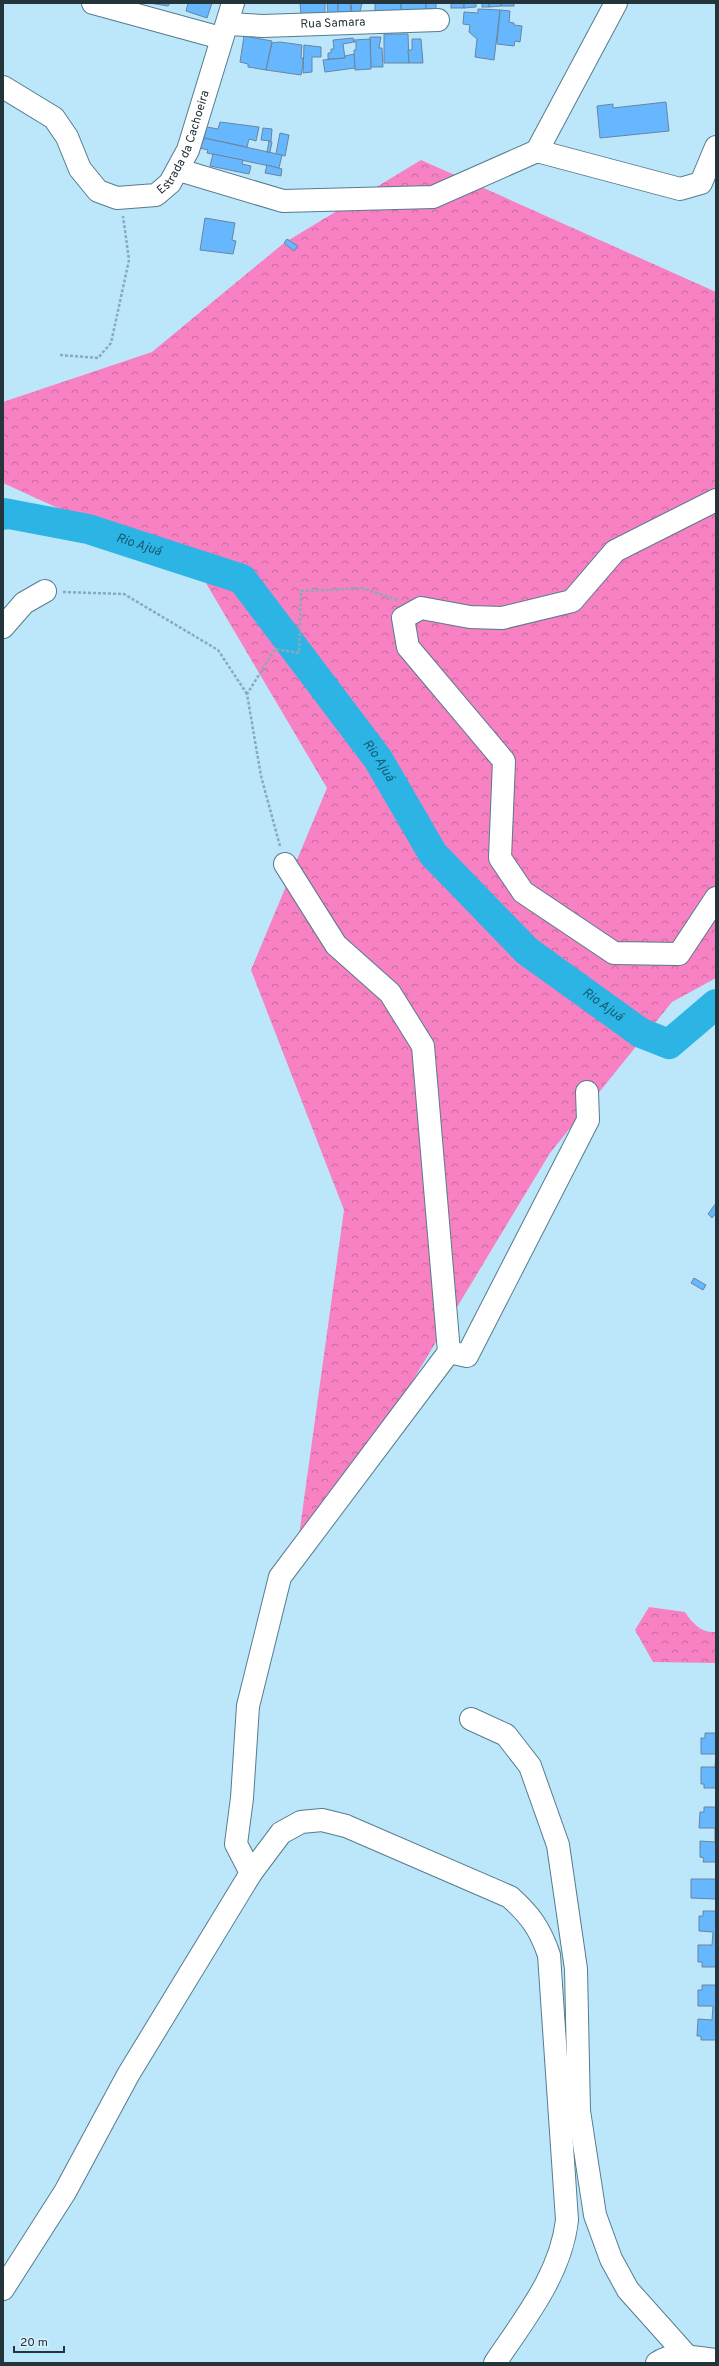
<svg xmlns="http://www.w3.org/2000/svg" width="719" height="2366" font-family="Overpass,sans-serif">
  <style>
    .forest { fill: url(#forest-crowns) }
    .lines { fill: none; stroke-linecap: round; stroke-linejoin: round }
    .river { stroke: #2cb5e4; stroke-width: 30 }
    .building { fill: #67b7fe; stroke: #6985a0 }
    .minor-casing { stroke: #557c8e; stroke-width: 24 }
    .path { stroke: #88aab9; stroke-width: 2.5; stroke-dasharray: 3 2; stroke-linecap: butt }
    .minor { stroke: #fff; stroke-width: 22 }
    .labels { text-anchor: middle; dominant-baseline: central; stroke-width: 3; stroke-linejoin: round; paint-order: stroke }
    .street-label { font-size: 12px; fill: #23343b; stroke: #d7f1fd }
    .water-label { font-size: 13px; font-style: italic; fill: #135972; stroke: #d7f1fd }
  </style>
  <defs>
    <pattern id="forest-crowns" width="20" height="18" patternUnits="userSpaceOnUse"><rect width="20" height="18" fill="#f781c2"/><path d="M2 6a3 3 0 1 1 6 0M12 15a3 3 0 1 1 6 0" fill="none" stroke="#c86a9f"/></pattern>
  </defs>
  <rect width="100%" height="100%" fill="#bce7fa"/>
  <g class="forest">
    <polygon points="421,160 716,292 716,978 672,1002 550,1153 293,1579 344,1210 251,970 327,788 200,573 3,483 3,402 152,352 284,243"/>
    <path d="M 649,1607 L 685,1612 C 693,1624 701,1633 716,1632 L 716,1663 L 653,1662 L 635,1630 Z"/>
  </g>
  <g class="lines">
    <path class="river" id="s1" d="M 3,515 L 4,513 L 88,529 L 242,579 L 378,759 L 433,854 L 527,951 L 641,1033 L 669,1044 L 716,1004"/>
  </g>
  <g class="building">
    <polygon points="149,3 170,3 168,6"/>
    <polygon points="188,3 212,3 207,18 186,11"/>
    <polygon points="300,3 325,3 325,14 301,15"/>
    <polygon points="327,3 338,3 338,14 328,14"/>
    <polygon points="338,3 350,3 351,13 338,14"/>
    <polygon points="351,3 362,3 360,12 352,13"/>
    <polygon points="375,3 401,3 401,11 375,12"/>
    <polygon points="401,3 426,3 426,9 401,11"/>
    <rect x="426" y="3" width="10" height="6"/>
    <rect x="451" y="3" width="13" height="5"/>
    <polygon points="464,3 476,3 476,7 464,8"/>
    <rect x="482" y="3" width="7" height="4"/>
    <polygon points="489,3 501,3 501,6 489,7"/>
    <rect x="501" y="3" width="13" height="3"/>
    <polygon points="478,9 500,10 494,60 475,57 477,39 469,32 470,25 463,24 464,12 478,13"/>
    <polygon points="500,10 510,11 509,22 514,23 514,25 522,26 520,42 515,41 514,46 497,44"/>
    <polygon points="384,34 408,34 409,63 384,63"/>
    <polygon points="244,36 272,41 266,70 248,67 248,64 240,62"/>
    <polygon points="370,37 381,37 379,48 382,48 383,67 371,67"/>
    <polygon points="353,38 354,42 343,44 345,58 328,59 328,53 331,53 331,49 334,49 333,40"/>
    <polygon points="370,39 371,69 355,70 354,50 356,50 356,42 354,42 354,40"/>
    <polygon points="412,39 421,39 423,63 409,63 408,50 412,50"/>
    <polygon points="280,42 302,45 301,58 303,58 303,65 301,75 266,70 272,43"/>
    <polygon points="304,45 321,47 321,57 312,57 312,72 303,73"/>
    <polygon points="354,54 355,68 325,72 323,60 345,58 345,56"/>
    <polygon points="666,102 669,131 600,138 597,106 613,104 613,108"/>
    <polygon points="220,122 259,127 256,141 249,139 247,147 204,138 207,127 218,129"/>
    <polygon points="263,128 272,129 271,141 261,140"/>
    <polygon points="280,133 289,135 285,156 276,154"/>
    <polygon points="204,138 282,155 279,168 207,153 208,150 200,148"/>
    <polygon points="269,141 272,142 270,152 267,152"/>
    <polygon points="213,154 243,160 242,164 251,166 249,174 210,166"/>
    <polygon points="267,165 282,169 281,176 265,173"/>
    <polygon points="205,218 235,223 232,240 236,241 233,254 200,250"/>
    <polygon points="287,239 298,246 294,251 284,243"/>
    <polygon points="716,1203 716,1213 712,1218 708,1214"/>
    <polygon points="694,1278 706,1285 703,1290 691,1283"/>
    <polygon points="705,1733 716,1733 716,1788 704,1788 704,1784 701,1784 701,1767 715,1767 716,1754 701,1754 701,1738 705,1738"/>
    <polygon points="704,1807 716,1807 716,1862 703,1862 704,1858 700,1857 700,1841 715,1842 715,1828 699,1828 700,1812 704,1812"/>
    <polygon points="691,1879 716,1879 716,1899 691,1898"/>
    <polygon points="703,1911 716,1911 716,1967 702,1967 702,1962 698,1962 698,1945 712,1945 713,1932 699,1931 699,1916 703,1916"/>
    <polygon points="702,1985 716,1985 716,2040 701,2040 701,2036 697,2036 698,2019 712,2020 713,2006 698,2006 698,1990 702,1990"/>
  </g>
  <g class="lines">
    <defs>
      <g id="minor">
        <polyline points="93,3 221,38"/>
        <path id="s2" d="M 228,24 L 263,26 L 438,20"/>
        <path id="s3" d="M 3,87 L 54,118 L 67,137 L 80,169 L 98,191 L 117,198 L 156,195 L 170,183 L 188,150 L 233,3"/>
        <polyline points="537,151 680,189 701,183 716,147"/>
        <polyline points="179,170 283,201 433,197 537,151 616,3"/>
        <polyline points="716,500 615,551 572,601 502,618 470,617 421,608 403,618 408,647 504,761 500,858 523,892 614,953 679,954 716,898"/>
        <polyline points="3,627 24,603 45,591"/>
        <polyline points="449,1352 467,1356 588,1120 587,1092"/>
        <polyline points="471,1719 506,1735 530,1766 558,1845 576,1969 579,2111 595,2215 611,2259 628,2290 687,2356"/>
        <polyline points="251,1873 236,1844 242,1798 248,1706 280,1577 449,1352 423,1046 390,993 336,945 285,864"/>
        <path d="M 3,2289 L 65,2192 L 128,2075 L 251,1873 L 281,1833 L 301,1822 L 322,1820 L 346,1826 L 510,1897 C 531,1916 540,1929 549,1955 L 567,2220 C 561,2274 525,2318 495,2363"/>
        <path d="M 657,2363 C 673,2351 698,2358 716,2360"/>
      </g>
    </defs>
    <use href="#minor" class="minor-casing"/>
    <g class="path">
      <polyline points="60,355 98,358 111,343 129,260 123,216"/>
      <polyline points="63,592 124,594 218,650 247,694"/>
      <polyline points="280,846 261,776 247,694 275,649 299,653 301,591 362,588 397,600"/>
    </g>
    <use href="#minor" class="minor"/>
  </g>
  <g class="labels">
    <g class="street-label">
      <text stroke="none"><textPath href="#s2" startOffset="105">Rua Samara</textPath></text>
      <text stroke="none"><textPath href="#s3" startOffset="266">Estrada da Cachoeira</textPath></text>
    </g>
    <g class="water-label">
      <text stroke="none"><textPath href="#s1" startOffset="141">Rio Ajuá</textPath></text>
      <text stroke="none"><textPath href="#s1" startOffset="477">Rio Ajuá</textPath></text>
      <text stroke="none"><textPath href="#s1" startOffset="813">Rio Ajuá</textPath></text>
    </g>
  </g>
  <rect width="719" height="2366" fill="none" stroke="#23343b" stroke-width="8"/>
  <path d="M14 2346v6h50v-6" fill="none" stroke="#23343b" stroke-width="2"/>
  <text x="20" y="2346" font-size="12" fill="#23343b" stroke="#d7f1fd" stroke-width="3" paint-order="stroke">20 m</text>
</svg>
